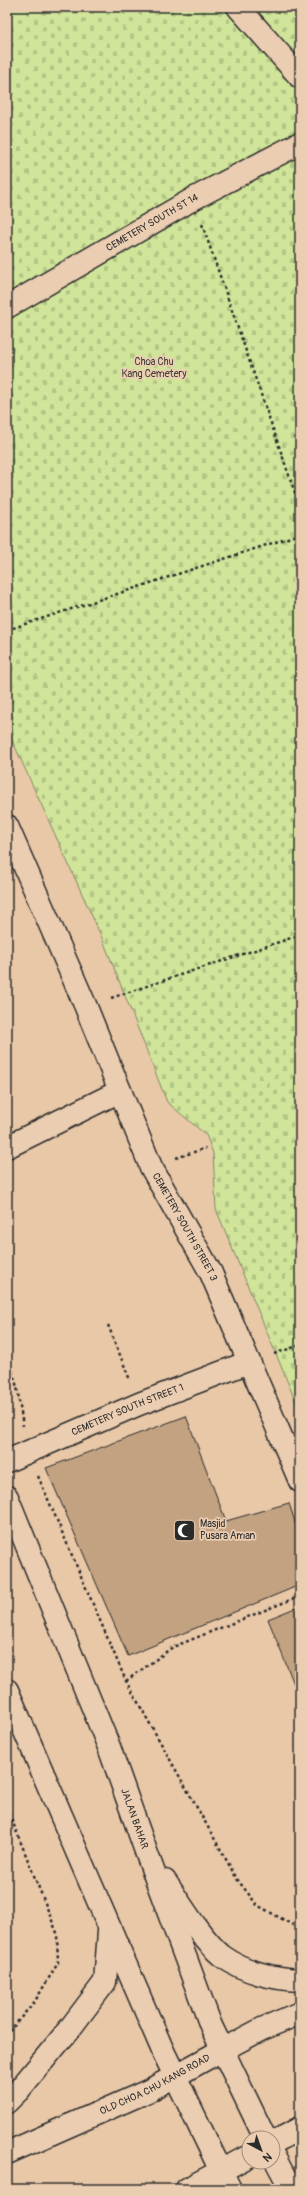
<svg xmlns="http://www.w3.org/2000/svg" width="307" height="2196" font-family="Pangolin,sans-serif">
  <style>
    .cemetery { fill: url(#cemetery-stones); stroke: #7e8862 }
    .building { fill: #c2a281; stroke: #2b2b2b }
    .lines { fill: none; stroke-linecap: round; stroke-linejoin: round }
    .minor-casing { stroke: #2b2b2b; stroke-width: 25 }
    .major-casing { stroke: #2b2b2b; stroke-width: 25 }
    .path { stroke: #2b2b2b; stroke-width: 2.5; stroke-dasharray: 3 3; stroke-linecap: butt }
    .minor { stroke: #ebcdb1; stroke-width: 22 }
    .major { stroke: #ebcdb1; stroke-width: 22 }
    .labels { text-anchor: middle; dominant-baseline: central; stroke-width: 3.5; stroke-linejoin: round; paint-order: stroke }
    .street-label { font-size: 10px; fill: #2b2b2b; stroke: #ebcdb1 }
    .park-label { font-size: 10px; fill: #3c3e36; stroke: #ebcdb1 }
    .poi-label { font-size: 10px; fill: #2b2b2b; stroke: #ebcdb1; text-anchor: start }
  </style>
  <defs>
    <pattern id="cemetery-stones" width="16" height="16" patternUnits="userSpaceOnUse"><rect width="16" height="16" fill="#d0e59a"/><path d="M2 7V4a2 2 0 0 1 4 0v3zM10 15v-3a2 2 0 0 1 4 0v3z" fill="#b3c585"/></pattern>
  </defs>
  <rect width="100%" height="100%" fill="#e9c8a8"/>
  <filter id="ink" filterUnits="userSpaceOnUse"><feTurbulence type="fractalNoise" baseFrequency=".025" numOctaves="2"/><feDisplacementMap in="SourceGraphic" scale="8" xChannelSelector="R" yChannelSelector="G"/><feConvolveMatrix kernelMatrix="1 2 1 2 8 2 1 2 1" color-interpolation-filters="sRGB"/></filter>
  <g filter="url(#ink)">
    <polygon class="cemetery" points="7,7 300,7 300,1412 216,1209 213,1153 206,1135 167,1102 103,940 7,729"/>
    <g class="building">
      <polygon points="186,1416 226,1521 289,1503 300,1538 300,1585 128,1656 46,1468"/>
      <polygon points="300,1606 300,1699 268,1619"/>
    </g>
    <g class="lines">
      <defs>
        <g id="minor">
          <polyline points="238,7 300,77"/>
          <path id="s1" d="M 7,307 L 193,199 L 300,143"/>
          <path id="s2" d="M 7,826 L 86,1007 L 151,1167 L 211,1273 L 300,1481"/>
          <polyline points="7,1147 120,1091"/>
          <path id="s3" d="M 7,1461 L 139,1404 L 249,1362"/>
          <polyline points="222,2050 262,2029 300,2013"/>
          <polyline points="273,2143 300,2128"/>
          <polyline points="273,2155 291,2189"/>
          <polyline points="221,2171 230,2189"/>
        </g>
        <g id="major">
          <path id="s4" d="M 7,1497 L 109,1747 L 148,1857 L 211,2026 L 265,2138"/>
          <polyline points="7,1690 163,2051 221,2171"/>
          <path d="M 165,1881 C 180,1903 202,1940 222,1956 C 244,1972 274,1979 300,1980"/>
          <polyline points="7,2102 18,2091 71,2027 105,1982 109,1932"/>
          <path id="s5" d="M 7,2153 L 148,2091 L 222,2050"/>
          <polyline points="187,2189 249,2156"/>
        </g>
      </defs>
      <use href="#minor" class="minor-casing"/>
      <use href="#major" class="major-casing"/>
      <g class="path">
        <polyline points="202,224 300,507"/>
        <polyline points="7,630 300,534"/>
        <polyline points="111,998 300,935"/>
        <polyline points="176,1158 206,1148"/>
        <polyline points="108,1325 130,1380"/>
        <polyline points="7,1354 17,1387 23,1426"/>
        <polyline points="274,1354 300,1345"/>
        <polyline points="38,1476 126,1681 237,1879 257,1905 300,1929"/>
        <polyline points="126,1681 173,1647 300,1596"/>
        <polyline points="7,1808 57,1933 58,1963 35,2001 7,2034"/>
      </g>
      <use href="#minor" class="minor"/>
      <use href="#major" class="major"/>
    </g>
  </g>
  <defs>
    <symbol id="mosque-square" viewBox="-11 -11 22 22"><rect x="-9" y="-9" width="18" height="18" rx="4" fill="#2b2b2b" stroke="#ebcdb1"/><path d="M3.5-4.9A6 6 0 1 0 3.5 4.9A5 5 0 1 1 3.5-4.9Z" fill="#fff"/></symbol>
  </defs>
  <g fill-rule="evenodd">
    <use href="#mosque-square" x="172" y="1518" width="25" height="25"/>
  </g>
  <g class="labels">
    <g class="street-label">
      <text stroke="none"><textPath href="#s1" startOffset="168">CEMETERY SOUTH ST 14</textPath></text>
      <text stroke="none"><textPath href="#s2" startOffset="439">CEMETERY SOUTH STREET 3</textPath></text>
      <text stroke="none"><textPath href="#s3" startOffset="131">CEMETERY SOUTH STREET 1</textPath></text>
      <text stroke="none"><textPath href="#s4" startOffset="346">JALAN BAHAR</textPath></text>
      <text stroke="none"><textPath href="#s5" startOffset="163">OLD CHOA CHU KANG ROAD</textPath></text>
    </g>
    <g class="park-label">
      <text x="154" y="362">Choa Chu<tspan x="154" dy="12">Kang Cemetery</tspan></text>
    </g>
    <g class="poi-label">
      <text x="200" y="1524">Masjid<tspan x="200" dy="12">Pusara Aman</tspan></text>
    </g>
  </g>
  <rect width="307" height="2196" fill="none" stroke="#ebcdb1" stroke-width="24"/>
  <rect x="12" y="12" width="283" height="2172" fill="none" stroke="#2b2b2b" stroke-width="1.5" filter="url(#ink)"/>
  <g transform="translate(261 2150) rotate(139)"><circle r="19" fill="#ebcdb1" stroke="#9e8c7b"/>
  <path d="M0-3L7 15L0 10L-7 15Z" fill="#2b2b2b"/>
  <text y="-6" font-size="11" font-weight="bold" text-anchor="middle" fill="#2b2b2b">N</text>
  </g>
</svg>
